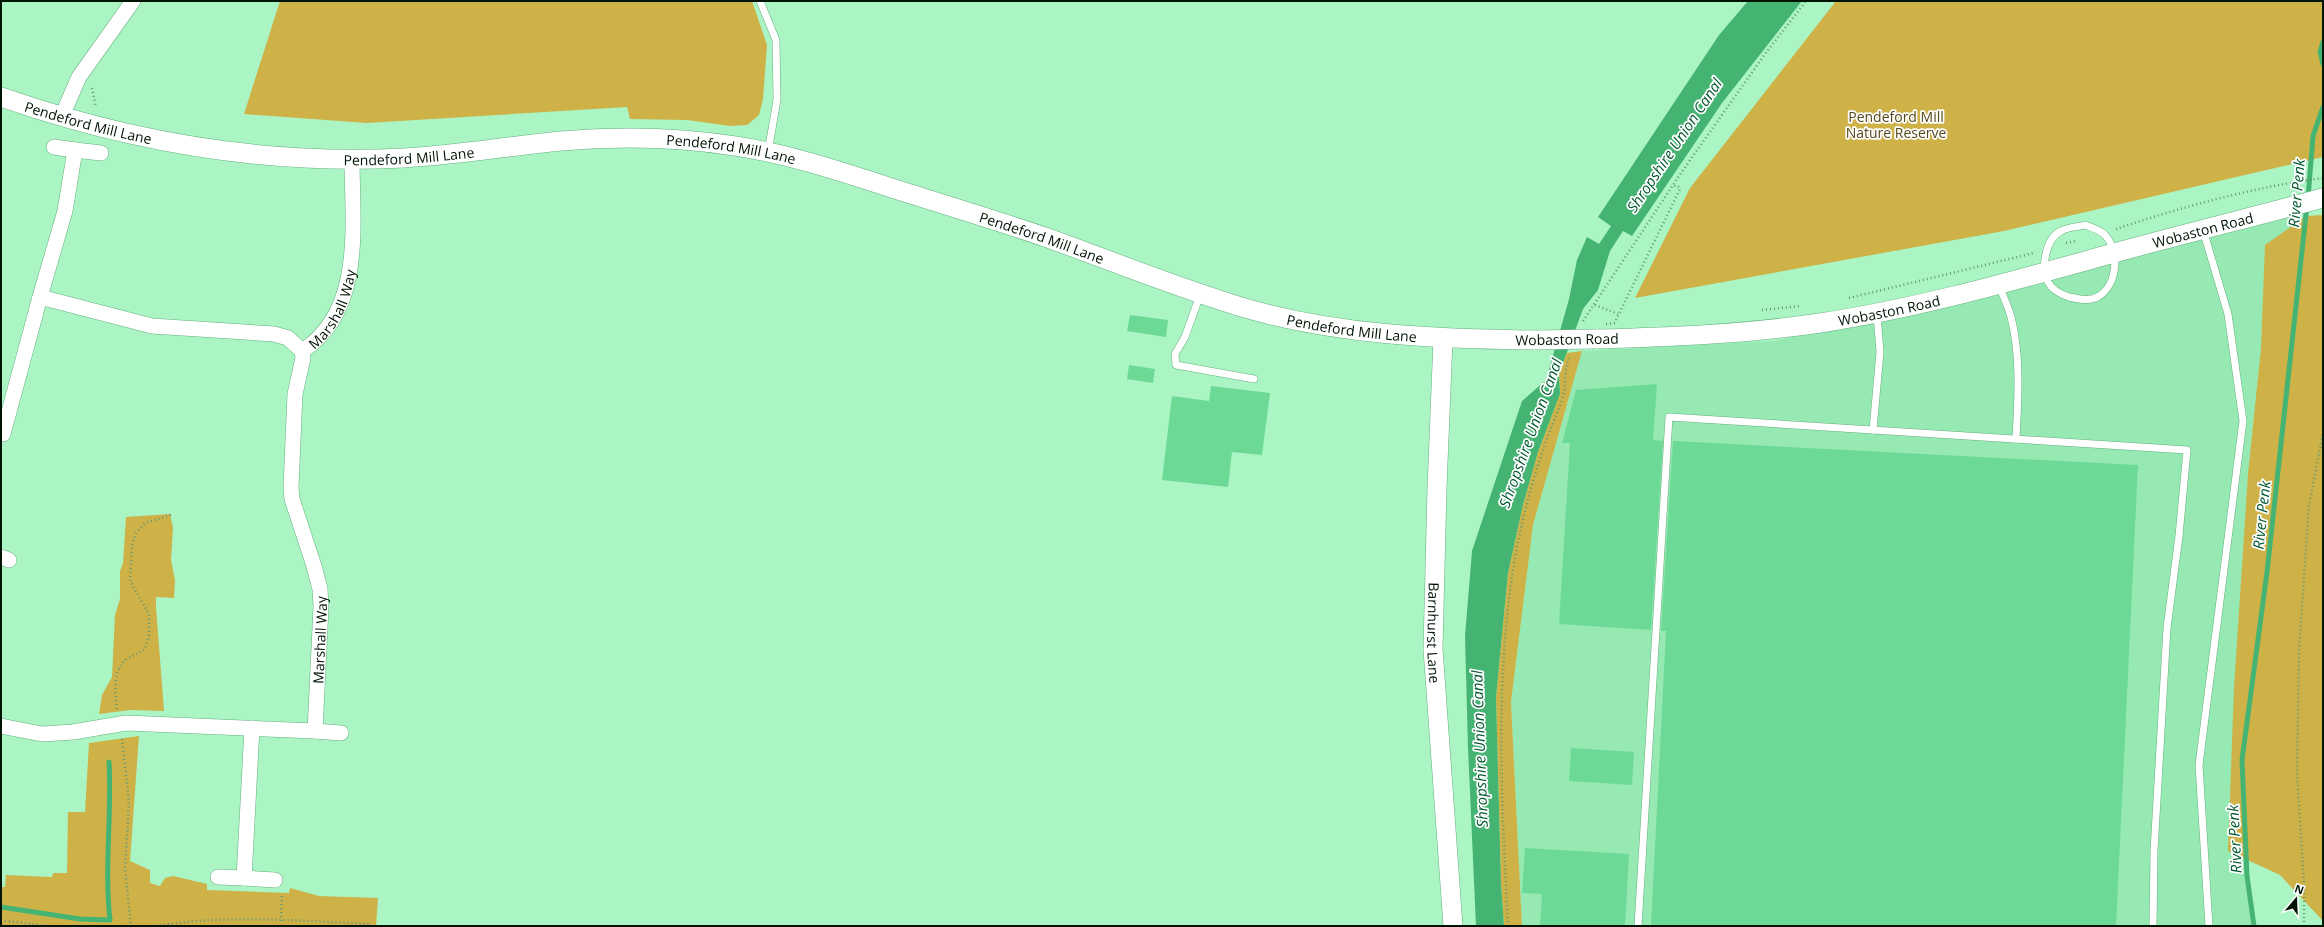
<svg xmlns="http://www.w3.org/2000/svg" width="2324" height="927" font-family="'Open Sans',sans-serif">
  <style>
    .built { fill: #97e9b3 }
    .green { fill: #ceb248 }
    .water { fill: #45b473 }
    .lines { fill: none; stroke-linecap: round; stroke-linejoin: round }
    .stream { stroke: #45b473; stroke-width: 5 }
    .building { fill: #6dd996 }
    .service-casing { stroke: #66af80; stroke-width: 8 }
    .minor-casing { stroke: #66af80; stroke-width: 16 }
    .tertiary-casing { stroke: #66af80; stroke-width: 20 }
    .path { stroke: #649874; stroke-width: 2.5; stroke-dasharray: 1 3; stroke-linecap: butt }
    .service { stroke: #fff; stroke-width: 7 }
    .minor { stroke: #fff; stroke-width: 15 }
    .tertiary { stroke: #fff; stroke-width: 19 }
    .tertiary-bridge-casing { stroke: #66af80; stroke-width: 20; stroke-linecap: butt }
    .path-bridge { stroke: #649874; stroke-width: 2.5; stroke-dasharray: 1 3; stroke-linecap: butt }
    .tertiary-bridge { stroke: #fff; stroke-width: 19 }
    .labels { text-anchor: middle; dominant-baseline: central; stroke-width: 3.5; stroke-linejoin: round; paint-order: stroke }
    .park-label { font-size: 14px; fill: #56491a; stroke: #fff }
    .street-label { font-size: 14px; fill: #001404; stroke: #fff }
    .water-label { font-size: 15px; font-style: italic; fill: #00592f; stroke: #fff }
  </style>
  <rect width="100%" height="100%" fill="#aaf5c3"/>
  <polygon class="built" points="2306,216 2242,760 2247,876 2254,926 1522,926 1511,702 1533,525 1582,351 1773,341 1972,302 2255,221"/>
  <g class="green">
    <polygon points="280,1 752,1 767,45 763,99 759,115 747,125 730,126 687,120 630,119 627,107 367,123 244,114"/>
    <polygon points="1836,1 2323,1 2323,157 2004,231 1635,298 1690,188"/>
    <polygon points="2323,215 2323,921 2280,875 2228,851 2234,688 2248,474 2261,348 2265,245 2306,216"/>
    <polygon points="1582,351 1533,525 1511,702 1522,926 1504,926 1501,883 1496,697 1508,573 1523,505 1538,452 1560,394 1559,374 1567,353"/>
    <polygon points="170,514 173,528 171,560 175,580 174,598 156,597 156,607 164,711 130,710 99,714 102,695 112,677 115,615 120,599 120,571 123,563 126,517"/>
    <polygon points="139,736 130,861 150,870 150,883 160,886 165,878 173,876 207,884 207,890 289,893 290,888 319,896 378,898 376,926 1,926 1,887 5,887 6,875 52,877 53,873 67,873 68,812 85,812 89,743"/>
  </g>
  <polygon class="water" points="1748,1 1802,1 1722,103 1632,236 1623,231 1610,251 1598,290 1583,309 1559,374 1560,394 1538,452 1523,505 1508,573 1496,697 1501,883 1504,926 1476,926 1468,748 1465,636 1472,551 1522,401 1546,380 1569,299 1577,260 1587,237 1599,244 1611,226 1598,217 1719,35"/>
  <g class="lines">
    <g class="stream">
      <polyline points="2323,42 2320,52 2323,64"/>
      <polyline points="2308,198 2313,136 2323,107"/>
      <path d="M 1,907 L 80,919 L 110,920 C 104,868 112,815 109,762"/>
      <polyline points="2254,926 2247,876 2242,760 2267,572 2307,205"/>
    </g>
  </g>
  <g class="building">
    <polygon points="1130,315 1168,320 1166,337 1127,331"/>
    <polygon points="1129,365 1155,369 1153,383 1127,379"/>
    <polygon points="1657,384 1653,440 1663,441 1651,630 1559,624 1570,443 1562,443 1576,390"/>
    <polygon points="1211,386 1270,393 1262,455 1232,452 1228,487 1162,480 1172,396 1209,401"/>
    <polygon points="1673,441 2138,465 2116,926 1651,926 1666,631 1661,631"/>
    <polygon points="1571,748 1634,752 1632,785 1569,781"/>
    <polygon points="1525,848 1629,854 1625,926 1540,926 1542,894 1522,893"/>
  </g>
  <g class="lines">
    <defs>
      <g id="service">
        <polyline points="760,1 776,40 777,100 768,152"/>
        <path d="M 2085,225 C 2090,227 2100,230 2104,234 C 2120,250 2118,284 2099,296 C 2090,302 2079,299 2069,297 C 2060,294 2052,290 2048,282 C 2041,267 2045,239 2061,231 C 2068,227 2078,227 2085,225 Z"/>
        <polyline points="2203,230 2228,314 2243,421 2199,765 2209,926"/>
        <path d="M 1999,285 C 2003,296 2008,306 2011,317 C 2021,355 2018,400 2016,439"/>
        <polyline points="1200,295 1185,337 1175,354 1176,365 1254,379"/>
        <polyline points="1873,430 1880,352 1877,315"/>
        <polyline points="1638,926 1669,417 2187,450 2179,536 2167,628 2154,851 2153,926"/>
      </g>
      <g id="minor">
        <polyline points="62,116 79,77 133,1"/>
        <polyline points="54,147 75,150"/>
        <polyline points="101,153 75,150 65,211 40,297 152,326 274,334 288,338 302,351"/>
        <polyline points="3,434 40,297"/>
        <polyline points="1,557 9,560"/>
        <path id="s1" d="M 1,726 L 42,734 L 73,732 L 126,723 L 315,731 L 321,607 L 320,589 L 314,566 L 292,499 L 291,487 L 295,394 L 303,358 L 302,351 C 365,311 352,223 352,159"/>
        <polyline points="315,731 341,733"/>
        <polyline points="218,877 244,878 252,728"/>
        <polyline points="244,878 275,880"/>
      </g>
      <g id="tertiary">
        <path id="s2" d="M 1,97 C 130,142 267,165 404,158 C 457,155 509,146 561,141 C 619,136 677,137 735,146 C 789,154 842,172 895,189 C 945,205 995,220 1045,237 C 1109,260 1173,286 1238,306 C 1334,335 1436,339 1535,340"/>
        <path id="s3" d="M 1443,339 L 1437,488 L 1433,649 L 1453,926"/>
        <path id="s4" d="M 1596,339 C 1671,337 1746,334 1820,323 C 1920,308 2016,280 2114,253 C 2183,234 2253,217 2323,198"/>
      </g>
    </defs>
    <use href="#service" class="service-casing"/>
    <use href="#minor" class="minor-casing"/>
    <use href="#tertiary" class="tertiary-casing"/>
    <g class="path">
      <polyline points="92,88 96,107"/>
      <path d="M 2116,229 C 2182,207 2254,187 2323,178"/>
      <polyline points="2066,243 2076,241"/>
      <polyline points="1849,298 2034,253"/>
      <polyline points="1595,305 1618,314"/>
      <polyline points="1762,310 1800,306"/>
      <polyline points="1616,320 1680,189 1678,186 1673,186"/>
      <polyline points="1583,321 1681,173 1765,54 1806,1"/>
      <path d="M 117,709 C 115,692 112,669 128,658 C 134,655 140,653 145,649 L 149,635 L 149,614 L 130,581 L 132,546 L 136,533 L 145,523 L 171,515"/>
      <polyline points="122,739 129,802 125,869 131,926"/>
      <polyline points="1,920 46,926"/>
      <polyline points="281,921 282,893"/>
      <path d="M 156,926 C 227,914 300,921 371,924"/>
      <path d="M 1508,926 C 1502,809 1495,692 1512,576 C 1518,535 1529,492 1542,453 C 1548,434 1557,415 1563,396 C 1567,383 1563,373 1569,358"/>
      <polyline points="2304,926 2304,884 2297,773 2299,650 2309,505 2323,433"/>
    </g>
    <use href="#service" class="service"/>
    <use href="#minor" class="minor"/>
    <use href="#tertiary" class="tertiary"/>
    <defs>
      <polyline id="tertiary-bridge" points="1535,340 1596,339"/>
    </defs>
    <use href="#tertiary-bridge" class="tertiary-bridge-casing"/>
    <polyline class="path-bridge" points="1606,324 1615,323"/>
    <use href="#tertiary-bridge" class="tertiary-bridge"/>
  </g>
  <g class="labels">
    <g class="park-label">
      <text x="1896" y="116">Pendeford Mill<tspan x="1896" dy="16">Nature Reserve</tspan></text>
    </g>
    <g class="street-label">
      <text stroke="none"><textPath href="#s2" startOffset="91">Pendeford Mill Lane</textPath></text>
      <text stroke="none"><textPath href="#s2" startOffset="739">Pendeford Mill Lane</textPath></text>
      <text stroke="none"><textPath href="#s2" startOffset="415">Pendeford Mill Lane</textPath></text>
      <text stroke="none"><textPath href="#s4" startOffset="619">Wobaston Road</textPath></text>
      <text stroke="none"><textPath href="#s2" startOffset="1063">Pendeford Mill Lane</textPath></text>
      <text stroke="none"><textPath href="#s1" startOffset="755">Marshall Way</textPath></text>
      <text stroke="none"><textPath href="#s4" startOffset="295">Wobaston Road</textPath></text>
      <text stroke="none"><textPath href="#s2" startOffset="1387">Pendeford Mill Lane</textPath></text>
      <text transform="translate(1567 339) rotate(-1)">Wobaston Road</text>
      <text stroke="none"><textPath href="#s3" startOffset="294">Barnhurst Lane</textPath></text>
      <text stroke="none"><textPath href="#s1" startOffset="407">Marshall Way</textPath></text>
    </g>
    <g class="water-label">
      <text transform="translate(1674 145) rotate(-56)">Shropshire Union Canal</text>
      <text transform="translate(2296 193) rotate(-85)">River Penk</text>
      <text transform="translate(1530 433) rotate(-70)">Shropshire Union Canal</text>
      <text transform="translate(2261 515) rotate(-84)">River Penk</text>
      <text transform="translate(1479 749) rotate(-92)">Shropshire Union Canal</text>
      <text transform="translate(2234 839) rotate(-93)">River Penk</text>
    </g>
  </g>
  <rect width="2324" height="927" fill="none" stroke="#001404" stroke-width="4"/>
  <g transform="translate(2296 899) rotate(19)" stroke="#ffffff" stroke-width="3" paint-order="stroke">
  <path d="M0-3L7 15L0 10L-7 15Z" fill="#001404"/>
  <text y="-6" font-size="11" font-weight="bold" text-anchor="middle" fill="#001404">N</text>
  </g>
</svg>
